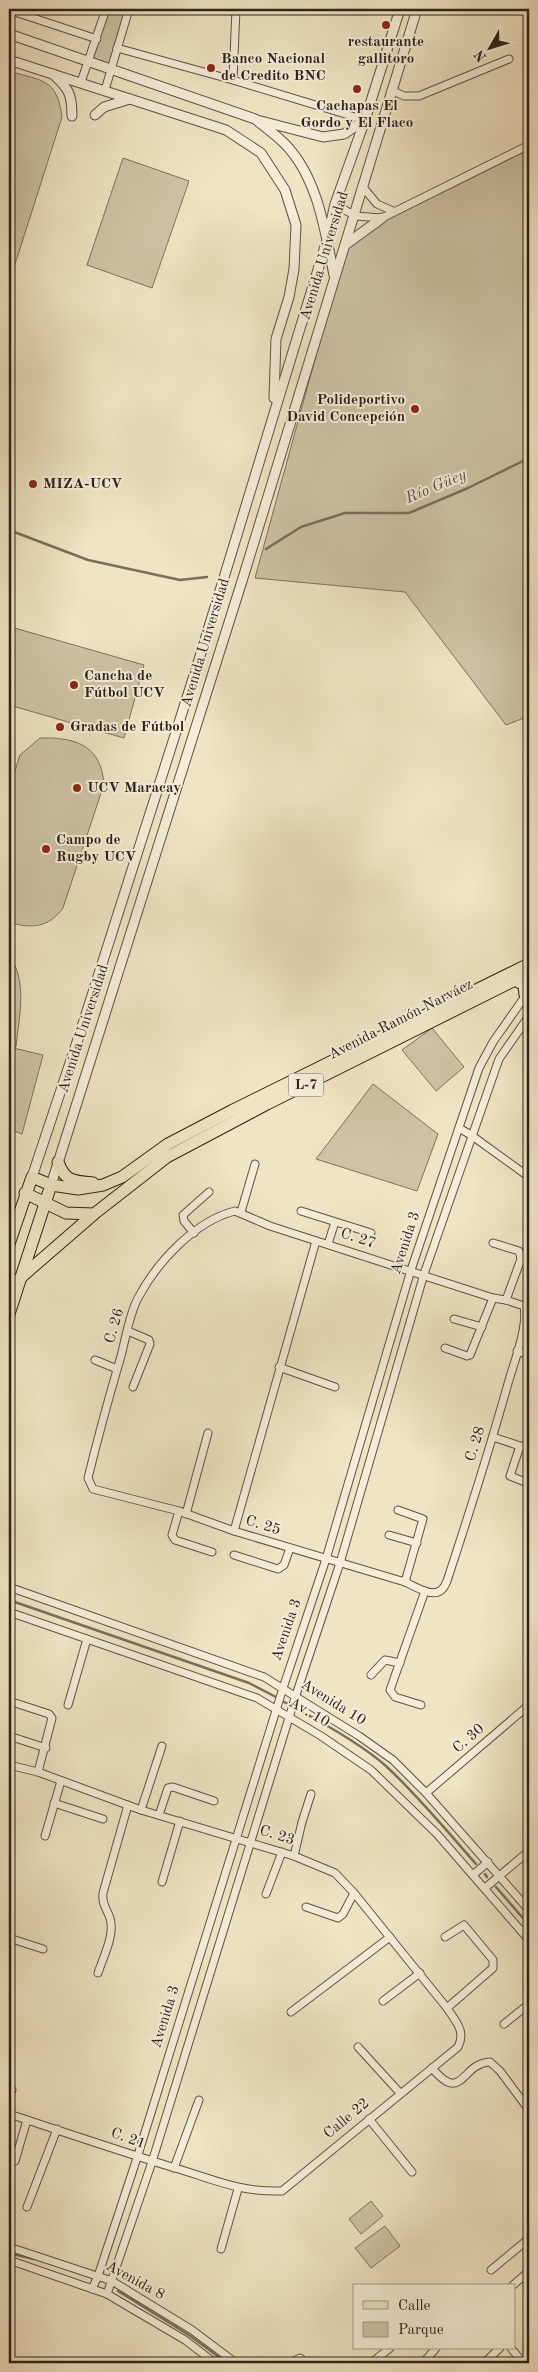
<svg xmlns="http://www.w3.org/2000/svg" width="538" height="2372" font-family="'Old Standard TT',serif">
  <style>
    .green { fill: #cec3a7; stroke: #7e7262 }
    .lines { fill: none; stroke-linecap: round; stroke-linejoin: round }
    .stream { stroke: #7a6e5e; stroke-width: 2.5 }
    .minor-casing { stroke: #5e5246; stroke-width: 9 }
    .tertiary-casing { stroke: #5e5246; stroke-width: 11 }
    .primary-casing { stroke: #2d211c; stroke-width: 13 }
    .minor { stroke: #f5edd8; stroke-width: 7 }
    .tertiary { stroke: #f5edd8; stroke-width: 9 }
    .primary { stroke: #efe4c3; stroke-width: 11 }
    .poi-dot { fill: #8f2418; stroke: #f5edd8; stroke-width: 2 }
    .labels { text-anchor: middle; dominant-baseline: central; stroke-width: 4; stroke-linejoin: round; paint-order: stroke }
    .shield { fill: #f5edd8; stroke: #695e54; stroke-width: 1 }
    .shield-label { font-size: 14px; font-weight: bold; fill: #2d211c }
    .poi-label { font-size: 15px; font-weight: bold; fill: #2d211c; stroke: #f5edd8; text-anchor: start }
    .street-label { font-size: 15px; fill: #2d211c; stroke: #f5edd8 }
    .water-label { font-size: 16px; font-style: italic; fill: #5a4e42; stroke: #f5edd8 }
  </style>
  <rect width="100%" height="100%" fill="#efe4c3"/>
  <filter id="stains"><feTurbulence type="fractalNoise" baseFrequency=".004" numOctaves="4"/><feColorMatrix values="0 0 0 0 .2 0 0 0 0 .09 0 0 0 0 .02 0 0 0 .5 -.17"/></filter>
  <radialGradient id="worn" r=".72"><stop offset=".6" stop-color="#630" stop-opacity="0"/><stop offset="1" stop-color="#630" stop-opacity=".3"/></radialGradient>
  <g class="green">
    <polygon points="109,9 126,9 109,64 93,59"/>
    <path d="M 9,71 C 42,81 57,78 62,117 L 9,283 Z"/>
    <polygon points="529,147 529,716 506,725 405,592 255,578 348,239"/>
    <polygon points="123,158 189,181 152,288 87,265"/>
    <polygon points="11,627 144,665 124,738 9,705 9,636"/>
    <path d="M 40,738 C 75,737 101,745 104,784 L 63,908 C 49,928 30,929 9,922 L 9,789 L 20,755 Z"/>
    <path d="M 9,955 C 28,982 19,1015 16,1047 L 9,1045 Z"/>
    <polygon points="432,1028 464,1067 436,1091 402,1050"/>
    <polygon points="9,1047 43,1055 22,1134 9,1129"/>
    <polygon points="373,1084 438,1134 417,1191 316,1159"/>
    <polygon points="371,2201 383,2216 361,2234 349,2219"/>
    <polygon points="385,2226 400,2246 371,2268 355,2248"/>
  </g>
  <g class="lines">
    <g class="stream">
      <polyline points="9,530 88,560 180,580 207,577"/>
      <polyline points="266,549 301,527 345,513 409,513 468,488 529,458"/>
      <polyline points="9,1600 249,1683 276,1697"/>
      <polyline points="284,1702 288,1704"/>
      <path d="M 297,1709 C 325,1724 363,1745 387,1767 C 419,1797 447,1831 476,1864"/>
      <polyline points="485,1874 487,1877"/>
      <polyline points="496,1887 529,1925"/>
      <polyline points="9,2253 34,2259"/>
      <polyline points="118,2291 189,2335 227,2363"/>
    </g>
    <defs>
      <g id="minor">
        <polyline points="9,10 97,39"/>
        <polyline points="117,48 233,80 365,120"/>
        <polyline points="233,80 236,9"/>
        <polyline points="81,82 106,9"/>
        <polyline points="105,90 129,9"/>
        <polyline points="391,90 404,96 419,96 509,59"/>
        <polyline points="362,186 377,204 393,211"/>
        <polyline points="335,204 355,216 382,218 529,145"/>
        <polyline points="459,1128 471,1135 529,1177"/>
        <path d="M 235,1211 L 270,1226 L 493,1298 L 506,1300 L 524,1306 C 528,1326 515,1360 509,1380 C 490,1448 469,1514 447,1581 C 439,1603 421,1589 405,1582 L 234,1531 L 179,1511 L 93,1489 L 88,1478 C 98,1437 109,1397 121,1356 C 126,1337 129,1315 138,1298 C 157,1262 195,1221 235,1211 Z"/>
        <polyline points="301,1211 371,1233"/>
        <polyline points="241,1212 255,1164"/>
        <polyline points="194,1233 184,1221 183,1215 209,1192"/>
        <polyline points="493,1243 519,1251 521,1259 506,1300"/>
        <polyline points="328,1244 335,1222"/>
        <polyline points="454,1319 482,1327"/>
        <polyline points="128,1331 149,1340 150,1344 133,1387"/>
        <polyline points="445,1348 467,1356 470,1355 493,1298"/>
        <polyline points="517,1351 529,1355"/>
        <polyline points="95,1360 117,1369"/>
        <polyline points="279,1367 335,1387"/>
        <polyline points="493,1437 529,1449"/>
        <polyline points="520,1446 510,1476 525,1482 529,1478"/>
        <polyline points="398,1510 423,1519 405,1582"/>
        <polyline points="179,1511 172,1535 175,1540 212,1552"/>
        <polyline points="186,1514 208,1433"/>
        <polyline points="234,1531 316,1241"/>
        <polyline points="389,1535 417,1543"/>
        <polyline points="234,1555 278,1569 284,1565 290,1548"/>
        <polyline points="9,1587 264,1677 359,1736 393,1760 426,1793 529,1910"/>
        <polyline points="9,1612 257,1698 321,1736 371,1770 437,1834 529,1940"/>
        <polyline points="371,1675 385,1660 400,1663"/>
        <polyline points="9,1701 49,1714 52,1718 38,1772"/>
        <polyline points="68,1705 87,1639"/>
        <polyline points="421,1705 395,1697 390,1690 425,1591"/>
        <polyline points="9,1736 46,1748"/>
        <path d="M 9,1765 L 38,1772 L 141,1810 L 294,1856 L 335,1873 L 354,1893 L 447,2008 C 456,2022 466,2031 458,2047 L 282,2191 C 238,2192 216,2180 175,2168 C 119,2151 64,2132 9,2114"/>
        <polyline points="426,1793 529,1705"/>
        <polyline points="54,1803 103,1819"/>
        <polyline points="141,1810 162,1746"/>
        <polyline points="159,1815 168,1788 173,1787 214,1801"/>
        <polyline points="45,1836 61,1781"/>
        <polyline points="294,1856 302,1822 311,1794"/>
        <polyline points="473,1875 488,1862"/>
        <polyline points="162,1882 180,1821"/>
        <polyline points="485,1888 529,1851"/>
        <polyline points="266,1894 282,1852"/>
        <polyline points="306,1907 338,1918 343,1914 354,1893"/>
        <polyline points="445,1937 464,1925 493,1960 493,1968 447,2008"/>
        <polyline points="9,1938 43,1949"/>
        <path d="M 98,1973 C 103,1958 113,1938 111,1923 C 110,1912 101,1906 103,1893 L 128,1805"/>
        <polyline points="383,2001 420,1973"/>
        <polyline points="291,2012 390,1937"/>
        <polyline points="504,2024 529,2004"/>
        <polyline points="358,2047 400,2093"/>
        <path d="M 432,2068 C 463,2105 461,2063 490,2062 L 500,2071 L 529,2110"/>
        <polyline points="9,2089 12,2090"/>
        <polyline points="369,2119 412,2172"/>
        <polyline points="15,2161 27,2120"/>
        <polyline points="174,2168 199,2100"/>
        <polyline points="27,2207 57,2129"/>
        <polyline points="9,2247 112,2281 192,2330 236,2363"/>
        <polyline points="221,2249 238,2189"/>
        <polyline points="9,2260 107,2294 185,2340 215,2363"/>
        <polyline points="491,2270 526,2241 529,2242"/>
        <polyline points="512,2286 529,2271"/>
        <polyline points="92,2289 98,2276 137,2158 283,1688 326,1559 411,1270 479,1068 493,1042 528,992"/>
        <polyline points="107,2294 152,2162 296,1695 340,1563 424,1274 499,1059 529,1016"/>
        <polyline points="511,2348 523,2363"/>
        <polyline points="290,2363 300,2358 306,2363"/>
        <polyline points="371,2363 390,2348"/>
        <polyline points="423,2363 436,2348"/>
        <polyline points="484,2363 500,2348"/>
      </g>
      <g id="tertiary">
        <path d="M 9,34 L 255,119 C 265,127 276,135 285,144 C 318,178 325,231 334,275"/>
        <polyline points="9,60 226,130 261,153 285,190 296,225 294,269 289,297 276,339 274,398"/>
        <path d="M 53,74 C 69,89 72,94 72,116"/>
        <polyline points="95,115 104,107 130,99"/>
        <polyline points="257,120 323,137 344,134 365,120"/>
        <polyline points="345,245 382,218"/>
        <polyline points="32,1177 80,1033 197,666 327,240 335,204 365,120 400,9"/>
        <polyline points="51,1185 243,578 417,9"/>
      </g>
      <g id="primary">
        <polyline points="515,980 524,985 525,995"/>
        <path d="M 58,1162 C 65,1182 74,1181 93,1183"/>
        <polyline points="25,1193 66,1213 94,1214"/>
        <polyline points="9,1244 32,1177 51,1185 78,1189 103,1185 122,1177 168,1144 233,1110 529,964"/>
        <polyline points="19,1279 94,1214 167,1157 267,1104 529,973"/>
        <polyline points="9,1314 51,1185"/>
      </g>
    </defs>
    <use href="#minor" class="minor-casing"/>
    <use href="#tertiary" class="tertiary-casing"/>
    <use href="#primary" class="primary-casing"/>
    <use href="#minor" class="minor"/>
    <use href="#tertiary" class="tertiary"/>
    <use href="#primary" class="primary"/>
  </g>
  <g class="poi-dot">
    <circle cx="386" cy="25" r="5"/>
    <circle cx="211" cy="68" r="5"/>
    <circle cx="357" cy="89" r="5"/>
    <circle cx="415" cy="409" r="5"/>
    <circle cx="33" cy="484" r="5"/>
    <circle cx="74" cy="685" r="5"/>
    <circle cx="60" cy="727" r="5"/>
    <circle cx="77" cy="788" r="5"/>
    <circle cx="46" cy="849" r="5"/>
  </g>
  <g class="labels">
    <rect class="shield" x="288.5" y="1073.5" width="35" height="23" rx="4"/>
    <g class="shield-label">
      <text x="306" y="1085">L-7</text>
    </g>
    <g class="poi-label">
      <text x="386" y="42" text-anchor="middle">restaurante<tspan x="386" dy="17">gallitoro</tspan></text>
      <text x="221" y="59">Banco Nacional<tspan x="221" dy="17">de Credito BNC</tspan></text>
      <text x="357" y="106" text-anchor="middle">Cachapas El<tspan x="357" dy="17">Gordo y El Flaco</tspan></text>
      <text x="405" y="400" text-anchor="end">Polideportivo<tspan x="405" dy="17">David Concepción</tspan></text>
      <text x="43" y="484">MIZA-UCV</text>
      <text x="84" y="676">Cancha de<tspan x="84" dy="17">Fútbol UCV</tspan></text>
      <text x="70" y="727">Gradas de Fútbol</text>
      <text x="87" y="788">UCV Maracay</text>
      <text x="56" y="840">Campo de<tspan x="56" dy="17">Rugby UCV</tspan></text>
    </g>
    <g class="street-label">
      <text transform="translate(325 256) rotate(-73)">Avenida Universidad</text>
      <text transform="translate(206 643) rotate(-73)">Avenida Universidad</text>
      <text transform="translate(401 1020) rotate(-27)">Avenida Ramón Narváez</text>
      <text transform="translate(84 1029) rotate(-72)">Avenida Universidad</text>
      <text transform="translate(358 1239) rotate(18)">C. 27</text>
      <text transform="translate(406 1243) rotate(-72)">Avenida 3</text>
      <text transform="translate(115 1326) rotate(-74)">C. 26</text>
      <text transform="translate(476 1444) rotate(-73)">C. 28</text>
      <text transform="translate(263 1526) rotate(17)">C. 25</text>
      <text transform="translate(287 1630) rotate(-71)">Avenida 3</text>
      <text transform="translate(333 1703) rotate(32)">Avenida 10</text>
      <text transform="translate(309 1713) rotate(30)">Av. 10</text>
      <text transform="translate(469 1739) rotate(-41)">C. 30</text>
      <text transform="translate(277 1836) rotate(17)">C. 23</text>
      <text transform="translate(166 2017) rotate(-73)">Avenida 3</text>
      <text transform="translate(347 2119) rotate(-40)">Calle 22</text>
      <text transform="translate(128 2139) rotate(20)">C. 21</text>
      <text transform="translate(135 2281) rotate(29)">Avenida 8</text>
    </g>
    <g class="water-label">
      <text transform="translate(436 487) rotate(-23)">Río Güey</text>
    </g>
  </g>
  <rect width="538" height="2372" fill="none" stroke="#efe4c3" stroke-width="30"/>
  <rect x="10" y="10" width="518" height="2352" fill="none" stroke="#2d211c" stroke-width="2.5"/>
  <rect x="15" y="15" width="508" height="2342" fill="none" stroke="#2d211c"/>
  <rect x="353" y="2284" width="162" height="65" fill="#f5edd8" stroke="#a59b8d"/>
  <rect x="363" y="2301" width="25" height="8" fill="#efe4c3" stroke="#a59b8d"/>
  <text x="398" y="2310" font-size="15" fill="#2d211c">Calle</text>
  <rect x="363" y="2322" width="25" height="15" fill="#cec3a7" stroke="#a59b8d"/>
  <text x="398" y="2334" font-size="15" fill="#2d211c">Parque</text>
  <g transform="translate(490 48) rotate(231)" stroke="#f5edd8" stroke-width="4" paint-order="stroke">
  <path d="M0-4L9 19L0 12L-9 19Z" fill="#2d211c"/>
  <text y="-8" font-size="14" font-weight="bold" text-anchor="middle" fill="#2d211c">N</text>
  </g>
  <rect width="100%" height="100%" filter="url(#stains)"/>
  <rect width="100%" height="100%" fill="url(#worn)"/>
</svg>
